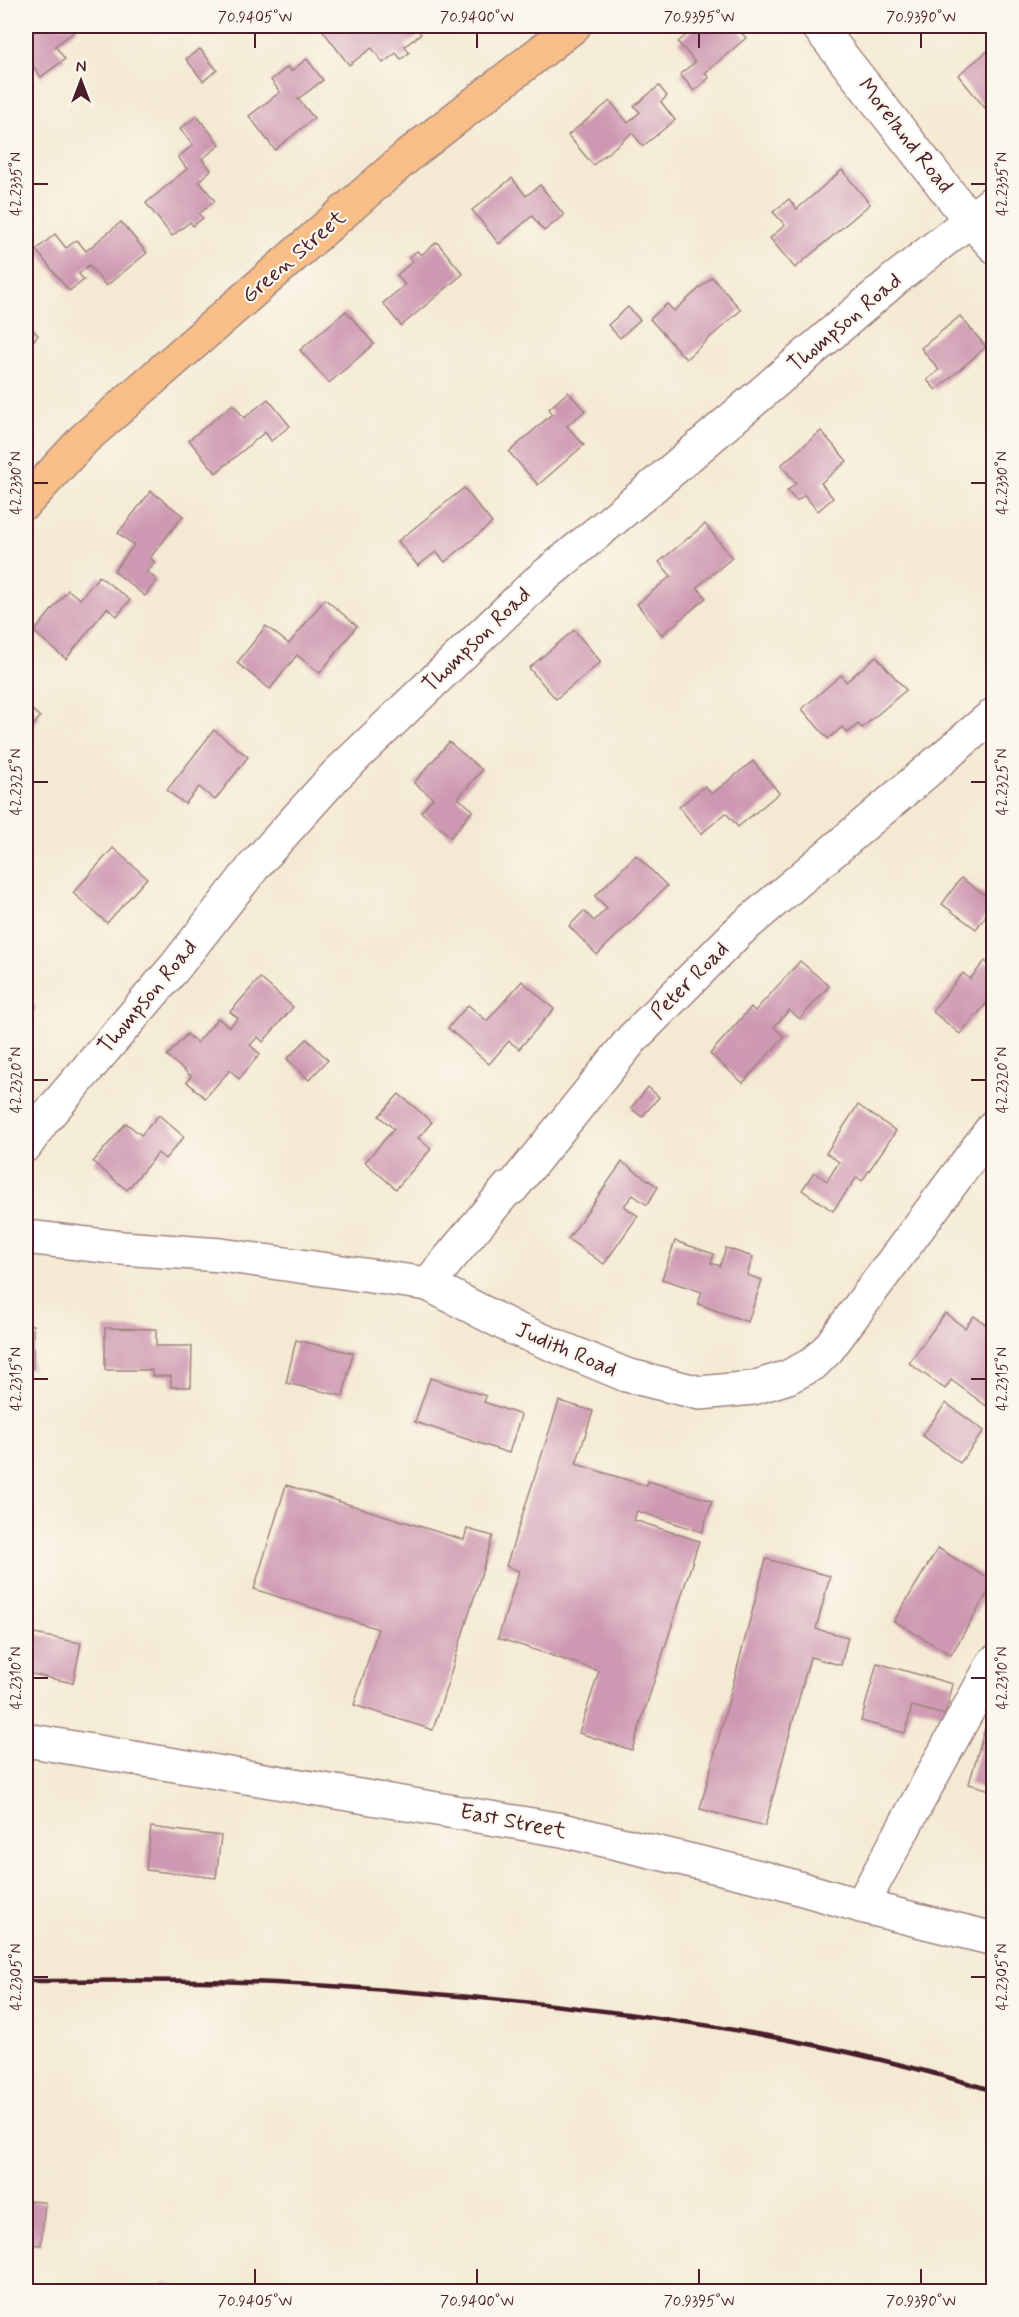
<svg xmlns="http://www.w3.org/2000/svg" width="1019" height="2317" font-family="Mynerve,sans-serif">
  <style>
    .building { fill: #cd98b1 }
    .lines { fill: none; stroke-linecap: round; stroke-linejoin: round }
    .minor-casing { stroke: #9f847f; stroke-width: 36 }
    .major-casing { stroke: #9f847f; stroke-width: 36 }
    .minor { stroke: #fff; stroke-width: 33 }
    .major { stroke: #f7be88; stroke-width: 33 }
    .rail { stroke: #4a1f2b; stroke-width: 4.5 }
    .ticks { fill: none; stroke: #4a1f2b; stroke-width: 2 }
    .labels { text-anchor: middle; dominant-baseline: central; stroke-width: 4.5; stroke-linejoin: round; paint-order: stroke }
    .street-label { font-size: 22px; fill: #4a1f2b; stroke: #fbf7ec }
    .neatline { fill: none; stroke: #4a1f2b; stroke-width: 2 }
    .ticks-label { font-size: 15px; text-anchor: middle; fill: #4a1f2b }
  </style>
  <rect width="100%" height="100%" fill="#fbf7ec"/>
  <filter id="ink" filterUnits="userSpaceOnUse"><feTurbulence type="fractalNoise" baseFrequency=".0167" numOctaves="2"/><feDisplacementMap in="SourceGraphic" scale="12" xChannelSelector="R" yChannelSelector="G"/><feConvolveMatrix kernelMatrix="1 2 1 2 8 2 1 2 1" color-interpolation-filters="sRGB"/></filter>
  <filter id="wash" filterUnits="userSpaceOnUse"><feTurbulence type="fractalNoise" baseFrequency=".008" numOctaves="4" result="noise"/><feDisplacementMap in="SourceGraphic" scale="24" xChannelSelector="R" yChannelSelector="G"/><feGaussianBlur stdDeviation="1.35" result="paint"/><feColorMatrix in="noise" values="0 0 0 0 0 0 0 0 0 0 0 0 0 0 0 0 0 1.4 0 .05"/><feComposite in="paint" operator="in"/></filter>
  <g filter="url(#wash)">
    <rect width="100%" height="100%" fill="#f4ead3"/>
    <g id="blocks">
      <g class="building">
        <polygon points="26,26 75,26 78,29 55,46 65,59 41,77 26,57"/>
        <polygon points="330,26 353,26 357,31 365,26 415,26 421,34 405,46 409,53 401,59 396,53 383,63 372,48 349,65 323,31"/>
        <polygon points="697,26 735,26 746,38 705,73 709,78 694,91 680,74 695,62 678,42"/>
        <polygon points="994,46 994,101 985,108 958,75"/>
        <polygon points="200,49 217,70 203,81 186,59"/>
        <polygon points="307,59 323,80 298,99 314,118 275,150 249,116 280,92 271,80 288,67 291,71"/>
        <polygon points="659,86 667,96 661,102 675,120 643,146 632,133 593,165 568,135 610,101 628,123 640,112 634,106"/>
        <polygon points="197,116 220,145 202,159 211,170 199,181 215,201 199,214 203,218 193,226 190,222 172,236 146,203 187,169 178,157 193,145 180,129"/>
        <polygon points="842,170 870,204 795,268 770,238 785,225 773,212 789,199 797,209"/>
        <polygon points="512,178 526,196 540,185 564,215 544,231 532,216 499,244 472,210"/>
        <polygon points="121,222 147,253 106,286 89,265 79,274 84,280 69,291 36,250 55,234 66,248 77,240 86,251"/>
        <polygon points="437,242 463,274 401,326 383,303 405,285 397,275 413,261 409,257 417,251 421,255"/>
        <polygon points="712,277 741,310 686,359 650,319 667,304 674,311"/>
        <polygon points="628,307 640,320 620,338 608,325"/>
        <polygon points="346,311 374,344 329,383 300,350"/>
        <polygon points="960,316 986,347 936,390 927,380 939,370 921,348"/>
        <polygon points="26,324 38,335 26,350"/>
        <polygon points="568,392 585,411 567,426 584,445 538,485 509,452 552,414 549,409"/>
        <polygon points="268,399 290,426 271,441 265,432 216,473 189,440 233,404 244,418"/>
        <polygon points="821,431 847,461 821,483 833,498 818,511 804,495 797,501 787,491 796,483 781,465"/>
        <polygon points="464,488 492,523 445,562 436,552 418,566 398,541"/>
        <polygon points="151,491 183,516 150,558 155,562 147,572 157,580 145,596 114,571 134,545 118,533"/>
        <polygon points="705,524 732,558 697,587 706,598 662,635 637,604 671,576 659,562"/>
        <polygon points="99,576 130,600 117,616 107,608 66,659 34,632 68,590 80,599"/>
        <polygon points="325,599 357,626 320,673 297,655 270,689 237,663 266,626 289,644"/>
        <polygon points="574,630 601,662 556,699 529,668"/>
        <polygon points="876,656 906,690 862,728 858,724 848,733 842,727 828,739 802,709 841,675 846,682"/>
        <polygon points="26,704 40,717 26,735"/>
        <polygon points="214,730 248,757 215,800 199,787 185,804 167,790"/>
        <polygon points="449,742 482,770 458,798 473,810 451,837 421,812 433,798 414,783"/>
        <polygon points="753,761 779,793 738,827 726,813 701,834 679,807 705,786 712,794"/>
        <polygon points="113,848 147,878 107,923 73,893"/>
        <polygon points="636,855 667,886 597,955 569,926 584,911 594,921 607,908 595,896"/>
        <polygon points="961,878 994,902 994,905 976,929 942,904"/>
        <polygon points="800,961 829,986 800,1019 789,1010 774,1027 784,1037 743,1083 710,1054 751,1007 755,1011"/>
        <polygon points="985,961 994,969 994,985 987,993 992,997 960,1034 932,1011 963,973 970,979"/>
        <polygon points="260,978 293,1007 263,1042 258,1037 250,1045 260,1054 239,1079 230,1070 205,1098 187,1082 191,1076 167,1056 187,1034 197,1043 218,1018 229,1027 238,1018 230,1012"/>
        <polygon points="522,981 554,1009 519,1049 509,1041 489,1064 448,1028 468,1005 487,1021"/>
        <polygon points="26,999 36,1007 26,1021"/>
        <polygon points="307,1039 328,1060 309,1080 287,1059"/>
        <polygon points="648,1087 659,1097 642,1117 631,1108"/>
        <polygon points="399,1094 432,1122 418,1138 431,1149 396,1189 365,1162 394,1129 379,1116"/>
        <polygon points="858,1105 896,1131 862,1181 857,1177 833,1211 802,1190 814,1172 827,1181 839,1162 826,1153"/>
        <polygon points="159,1115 184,1137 165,1159 158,1153 127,1190 93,1162 126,1123 141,1135"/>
        <polygon points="622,1162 658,1187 647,1205 633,1195 624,1206 638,1216 604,1264 568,1239"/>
        <polygon points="675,1241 714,1254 711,1263 720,1266 726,1248 753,1257 747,1275 762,1280 748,1322 698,1304 702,1292 662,1279"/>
        <polygon points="945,1313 965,1328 974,1316 994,1330 994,1358 985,1369 994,1375 994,1400 988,1407 951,1380 945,1389 909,1363"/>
        <rect x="26" y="1325" width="7" height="44"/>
        <polygon points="105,1328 156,1329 156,1346 192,1346 191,1387 171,1387 171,1376 152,1376 152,1370 105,1370"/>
        <polygon points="296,1340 353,1353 343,1396 286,1383"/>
        <polygon points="430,1378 486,1396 484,1402 521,1415 509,1453 415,1422"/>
        <polygon points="559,1401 593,1411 576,1464 647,1486 648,1481 712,1501 702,1532 637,1511 634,1520 699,1541 632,1750 579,1733 599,1671 498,1638 519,1571 506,1566"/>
        <polygon points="946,1403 984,1431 960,1463 922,1435"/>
        <polygon points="286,1485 464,1540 467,1529 493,1536 433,1730 354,1705 378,1629 254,1589"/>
        <polygon points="938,1548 994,1582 951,1655 894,1621"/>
        <polygon points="766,1559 830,1576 816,1629 848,1637 841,1665 810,1657 765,1826 700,1809"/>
        <polygon points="29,1633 81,1643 73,1683 26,1673 26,1652"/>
        <polygon points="877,1663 953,1684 945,1715 912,1706 905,1733 861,1721"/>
        <polygon points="993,1700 994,1700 994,1791 969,1784"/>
        <polygon points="151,1827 221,1836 216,1878 146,1870"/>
        <polygon points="26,2201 45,2202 41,2245 26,2244"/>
        <polygon points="164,2283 188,2291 188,2292 161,2292"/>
      </g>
    </g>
  </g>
  <g filter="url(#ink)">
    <use href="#blocks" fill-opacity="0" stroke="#9f847f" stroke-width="1.5"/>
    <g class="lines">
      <defs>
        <g id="minor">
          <polyline points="818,26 970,220 994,246"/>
          <polyline points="26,1145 42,1122 175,967 255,865 335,776 535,584 650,489 894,280 994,201"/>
          <polyline points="26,1237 122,1248 221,1255 428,1284 513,1328 626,1375 700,1393 753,1388 788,1377 813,1364 828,1349 994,1126"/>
          <polyline points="428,1284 508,1188 512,1188 632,1039 739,931 992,716"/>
          <polyline points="26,1740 562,1830 768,1879 861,1906 994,1939"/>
          <polyline points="861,1906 994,1662"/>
        </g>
        <polyline id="major" points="26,502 84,439 410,154 574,26"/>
      </defs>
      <use href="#minor" class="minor-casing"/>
      <use href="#major" class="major-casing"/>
      <use href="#minor" class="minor"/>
      <use href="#major" class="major"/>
      <path class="rail" d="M 26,1981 C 83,1981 140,1980 198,1981 C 296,1982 394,1990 492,1999 C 661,2015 831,2040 994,2091"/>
    </g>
  </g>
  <path class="ticks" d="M 255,33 L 255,48M 477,33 L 477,48M 699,33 L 699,48M 921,33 L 921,48M 33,184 L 48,184M 971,184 L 986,184M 33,483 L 48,483M 971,483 L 986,483M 33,782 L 48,782M 971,782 L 986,782M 33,1080 L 48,1080M 971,1080 L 986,1080M 33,1379 L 48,1379M 971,1379 L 986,1379M 33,1678 L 48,1678M 971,1678 L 986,1678M 33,1977 L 48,1977M 971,1977 L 986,1977M 255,2269 L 255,2284M 477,2269 L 477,2284M 699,2269 L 699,2284M 921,2269 L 921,2284"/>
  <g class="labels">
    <g class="street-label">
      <text transform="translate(905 136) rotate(52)">Moreland Road</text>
      <text transform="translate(294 257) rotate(-41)">Green Street</text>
      <text transform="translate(845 323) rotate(-40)">Thompson Road</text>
      <text transform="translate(477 640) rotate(-44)">Thompson Road</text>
      <text transform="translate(690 981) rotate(-45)">Peter Road</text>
      <text transform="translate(148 997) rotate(-50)">Thompson Road</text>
      <text transform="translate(566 1350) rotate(23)">Judith Road</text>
      <text transform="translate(513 1822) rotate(11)">East Street</text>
    </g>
  </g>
  <rect width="1019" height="2317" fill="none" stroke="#fbf7ec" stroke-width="66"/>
  <g transform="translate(81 81)" stroke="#fbf7ec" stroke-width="4.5" paint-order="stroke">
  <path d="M0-4.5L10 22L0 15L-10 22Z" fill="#4a1f2b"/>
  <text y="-9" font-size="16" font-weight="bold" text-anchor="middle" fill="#4a1f2b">N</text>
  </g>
  <rect x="33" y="33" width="953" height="2251" class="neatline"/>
  <g class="ticks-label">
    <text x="255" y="22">70.9405°W</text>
    <text x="477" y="22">70.9400°W</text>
    <text x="699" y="22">70.9395°W</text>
    <text x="921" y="22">70.9390°W</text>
    <text transform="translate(16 184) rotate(-90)" y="5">42.2335°N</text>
    <text transform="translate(1002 184) rotate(-90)" y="5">42.2335°N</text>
    <text transform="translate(16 483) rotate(-90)" y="5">42.2330°N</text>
    <text transform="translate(1002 483) rotate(-90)" y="5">42.2330°N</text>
    <text transform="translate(16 782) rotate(-90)" y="5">42.2325°N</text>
    <text transform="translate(1002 782) rotate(-90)" y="5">42.2325°N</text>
    <text transform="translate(16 1080) rotate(-90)" y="5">42.2320°N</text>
    <text transform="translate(1002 1080) rotate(-90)" y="5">42.2320°N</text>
    <text transform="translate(16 1379) rotate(-90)" y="5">42.2315°N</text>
    <text transform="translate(1002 1379) rotate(-90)" y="5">42.2315°N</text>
    <text transform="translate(16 1678) rotate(-90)" y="5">42.2310°N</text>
    <text transform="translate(1002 1678) rotate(-90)" y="5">42.2310°N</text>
    <text transform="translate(16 1977) rotate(-90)" y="5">42.2305°N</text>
    <text transform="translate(1002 1977) rotate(-90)" y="5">42.2305°N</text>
    <text x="255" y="2306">70.9405°W</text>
    <text x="477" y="2306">70.9400°W</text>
    <text x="699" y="2306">70.9395°W</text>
    <text x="921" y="2306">70.9390°W</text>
  </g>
</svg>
